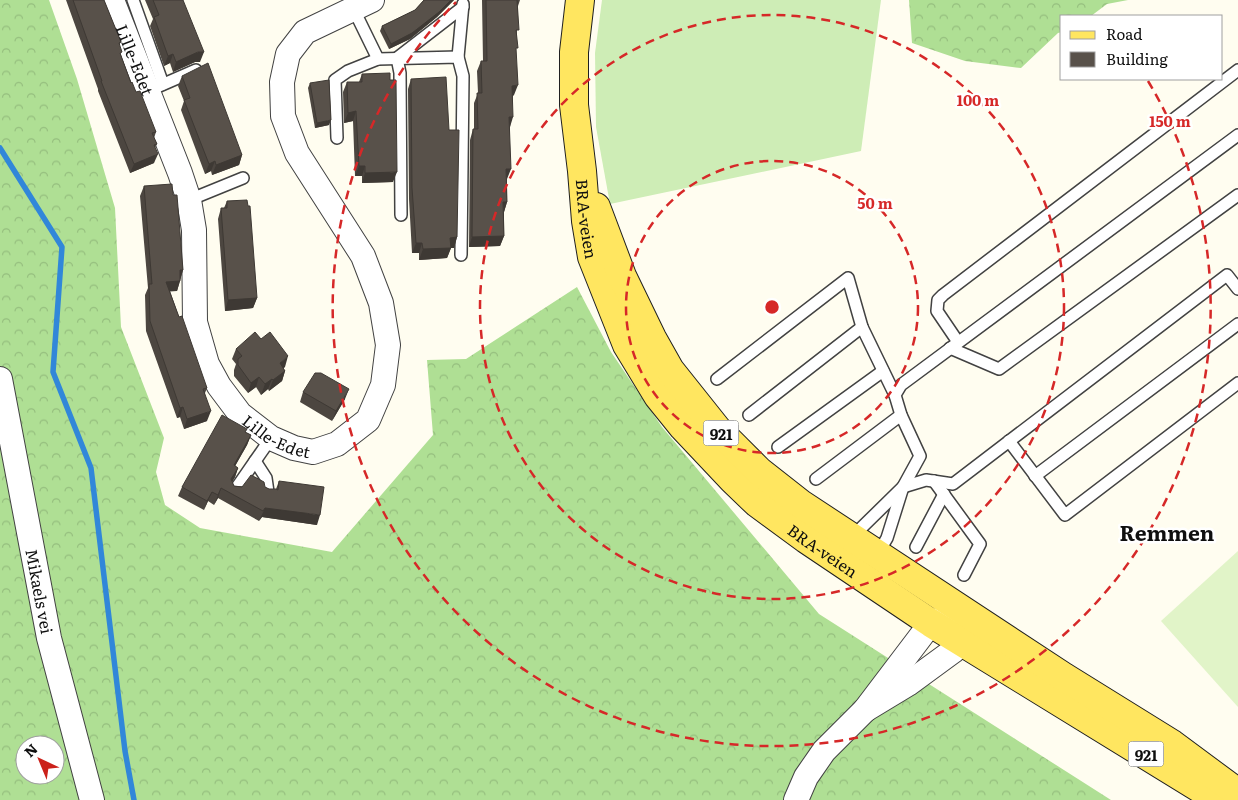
<svg xmlns="http://www.w3.org/2000/svg" width="1238" height="800" font-family="Literata,serif">
  <style>
    .grass { fill: #ceedb6 }
    .forest { fill: url(#forest-crowns); fill-rule: evenodd }
    .pitch { fill: #e1f4c8 }
    .lines { fill: none; stroke-linecap: round; stroke-linejoin: round }
    .stream { stroke: #3187d9; stroke-width: 5.5 }
    .lane-casing { stroke: #424242; stroke-width: 14 }
    .street-casing { stroke: #424242; stroke-width: 26 }
    .primary-casing { stroke: #202020; stroke-width: 30 }
    .lane { stroke: #fff; stroke-width: 11 }
    .street { stroke: #fff; stroke-width: 24 }
    .primary { stroke: #ffe660; stroke-width: 28 }
    .wall { fill: #4c4640 }
    .shaded-wall { fill: #3e3934 }
    .building { fill: #58514a; stroke: #3e3934 }
    .ring { fill: none; stroke: #d62828; stroke-width: 2.5; stroke-dasharray: 9 6 }
    .labels { text-anchor: middle; dominant-baseline: central; stroke-width: 5; stroke-linejoin: round; paint-order: stroke }
    .shield { fill: #fff; stroke: #575757; stroke-width: 1 }
    .shield-label { font-size: 15px; font-weight: bold; fill: #0f0f0f }
    .street-label { font-size: 16px; fill: #0f0f0f; stroke: #fff }
    .district-label { font-size: 21px; font-weight: bold; fill: #0f0f0f; stroke: #fff }
    .centre { fill: #d62828; stroke: #fff; stroke-width: 2.5 }
    .ring-label { font-size: 15px; text-anchor: middle; font-weight: bold; fill: #d62828; stroke: #fff; stroke-width: 5; stroke-linejoin: round; paint-order: stroke }
  </style>
  <defs>
    <pattern id="forest-crowns" width="20" height="18" patternUnits="userSpaceOnUse" patternTransform="scale(1.25)"><rect width="20" height="18" fill="#afdf94"/><path d="M2 6a3 3 0 1 1 6 0M12 15a3 3 0 1 1 6 0" fill="none" stroke="#95be7e"/></pattern>
  </defs>
  <rect width="100%" height="100%" fill="#fffdf0"/>
  <polygon class="grass" points="602,0 881,0 861,151 610,204 596,127 595,53"/>
  <g class="forest">
    <path d="M 0,0 L 49,0 L 77,79 L 115,208 L 121,327 L 164,438 L 156,472 L 165,505 L 200,528 L 332,552 L 433,435 L 427,360 L 466,359 L 577,287 L 611,352 L 662,427 L 819,614 L 1111,800 L 0,800 ZM 25,745 L 55,745 L 55,775 L 25,775 Z"/>
    <polygon points="909,0 1128,0 1107,4 1091,16 1062,16 1062,32 1058,33 1021,68 965,61 912,43"/>
  </g>
  <polygon class="pitch" points="1238,551 1238,707 1161,621"/>
  <g class="lines">
    <polyline class="stream" points="0,148 62,247 53,372 91,468 125,751 134,800"/>
    <defs>
      <g id="lane">
        <polyline points="133,0 163,84"/>
        <polyline points="354,10 378,59 458,57 463,76 461,255"/>
        <polyline points="458,57 463,4"/>
        <polyline points="157,87 196,70"/>
        <polyline points="337,138 335,80 348,71 378,59"/>
        <polyline points="189,200 243,178"/>
        <polyline points="401,215 400,73 397,58 463,7"/>
        <polyline points="958,342 937,311 938,300 943,295 1238,70"/>
        <polyline points="950,348 999,369 1238,195"/>
        <polyline points="717,379 848,278 862,327 895,395"/>
        <polyline points="749,415 862,327"/>
        <polyline points="1009,441 1065,515 1238,383"/>
        <polyline points="778,447 883,371"/>
        <polyline points="255,461 266,478 268,492"/>
        <polyline points="1035,476 1238,324"/>
        <polyline points="816,479 901,415"/>
        <polyline points="934,481 980,544 964,575"/>
        <polyline points="235,490 271,438"/>
        <polyline points="852,537 903,487 926,480 953,484 1227,275 1238,289"/>
        <polyline points="916,547 944,494"/>
        <polyline points="877,555 887,538 903,487 920,456 901,415 895,395 901,385 1238,135"/>
      </g>
      <g id="street">
        <path id="s1" d="M 112,0 L 180,173 L 189,200 L 194,230 L 195,322 L 207,364 L 219,386 L 240,414 L 271,438 L 294,448 L 313,452 L 337,444 L 368,420 L 383,385 L 388,345 L 381,303 L 363,256 L 297,153 L 283,116 L 282,82 L 288,54 L 305,32 L 372,0"/>
        <path id="s2" d="M 0,379 L 49,638 L 92,800"/>
        <polyline points="865,710 908,684 953,651 963,642 963,625"/>
        <polyline points="796,800 806,777 824,751 865,710 931,623 947,616"/>
      </g>
      <g id="primary">
        <path id="s3" d="M 580,0 L 574,52 L 574,105 L 582,171 L 586,221 L 592,257 L 627,345 L 658,396 L 683,427 L 733,480 L 757,503 L 806,539 L 931,623 L 1219,800"/>
        <polyline points="596,207 622,276 652,338 670,370 717,429 759,471 801,504 1064,677 1172,744 1238,793"/>
      </g>
    </defs>
    <use href="#lane" class="lane-casing"/>
    <use href="#street" class="street-casing"/>
    <use href="#primary" class="primary-casing"/>
    <use href="#lane" class="lane"/>
    <use href="#street" class="street"/>
    <use href="#primary" class="primary"/>
  </g>
  <g class="wall">
    <polygon points="66,0 104,0 121,42 119,45 121,55 131,83 156,132 154,138 157,144 155,148 154,163 130,173 98,91 98,89"/>
    <polygon points="145,0 183,0 200,62 195,62 173,72 170,63 164,66 150,26 153,19"/>
    <polygon points="424,0 454,0 437,17 410,39 389,49 380,31 382,26 415,10"/>
    <polygon points="482,0 520,0 518,6 514,95 513,96 510,127 507,179 507,202 504,212 504,236 500,246 469,247 470,140 473,129 474,129 474,103 478,93 477,71 481,61 483,61"/>
    <polygon points="362,74 393,182 362,183 362,176 355,176 353,121 344,123 343,92 347,82 359,82"/>
    <polygon points="182,76 242,155 239,165 212,175 211,171 205,174 181,110 184,101 178,86"/>
    <polygon points="411,79 449,130 457,237 454,248 451,248 447,258 419,260 419,253 412,253 409,199 408,89"/>
    <polygon points="310,83 329,125 315,128 308,88"/>
    <polygon points="144,186 173,195 183,270 177,291 170,291 179,317 207,388 205,393 207,421 184,429 180,417 177,418 146,331 145,295 148,288 140,196"/>
    <polygon points="227,201 257,298 253,308 225,311 218,219 221,208 224,208"/>
    <polygon points="236,349 285,367 283,368 285,371 282,381 269,391 268,389 261,395 256,387 248,393 234,376 234,370 236,364 232,359"/>
    <polygon points="303,392 345,399 332,421 300,402"/>
    <polygon points="247,429 245,432 251,435 247,445 235,466 238,468 235,477 232,482 234,486 265,487 269,489 276,489 279,481 317,525 262,517 259,521 218,498 214,505 208,501 204,510 178,496 182,487"/>
  </g>
  <g class="shaded-wall">
    <polygon points="451,0 454,0 437,17 410,39 389,49 391,44"/>
    <polygon points="198,52 204,52 200,62 195,62 173,72 176,62"/>
    <polygon points="173,54 170,63 164,66 168,56"/>
    <polygon points="518,85 514,95 509,96 512,86"/>
    <polygon points="356,111 353,121 344,123 348,113"/>
    <polygon points="509,117 513,117 510,127"/>
    <polygon points="331,120 329,125 315,128 317,123"/>
    <polygon points="158,154 154,163 130,173 134,164"/>
    <polygon points="242,155 239,165 212,175 216,165"/>
    <polygon points="215,161 211,171 205,174 209,164"/>
    <polygon points="359,166 365,166 362,176 355,176"/>
    <polygon points="506,169 511,169 507,179"/>
    <polygon points="397,172 393,182 362,183 365,173"/>
    <polygon points="503,202 507,202 504,212"/>
    <polygon points="504,236 500,246 469,247 472,237"/>
    <polygon points="457,237 454,248 446,248 450,238"/>
    <polygon points="416,243 422,243 419,253 412,253"/>
    <polygon points="451,248 447,258 419,260 423,249"/>
    <polygon points="180,270 183,270 180,280"/>
    <polygon points="180,281 177,291 163,292 166,282"/>
    <polygon points="257,298 253,308 225,311 228,300"/>
    <polygon points="288,356 285,367 276,373 280,363"/>
    <polygon points="285,371 282,381 269,391 273,380"/>
    <polygon points="259,377 256,387 248,393 251,383"/>
    <polygon points="272,379 268,389 261,395 265,384"/>
    <polygon points="349,389 345,399 332,421 336,411"/>
    <polygon points="183,407 180,417 177,418 180,408"/>
    <polygon points="211,411 207,421 184,429 187,419"/>
    <polygon points="251,435 247,445 230,475 234,465"/>
    <polygon points="238,468 235,477 228,489 231,479"/>
    <polygon points="221,488 218,498 214,505 218,495"/>
    <polygon points="212,492 204,510 207,501"/>
    <polygon points="265,508 320,515 317,525 262,517 259,521"/>
  </g>
  <g class="building">
    <polygon points="73,0 104,0 121,42 119,43 122,52 120,53 131,83 132,82 136,92 140,91 156,132 152,133 157,144 154,145 158,154 134,164 101,81 102,81"/>
    <polygon points="153,0 183,0 204,52 198,52 176,62 173,54 168,56 154,17 159,15"/>
    <polygon points="424,0 451,0 439,12 412,33 391,44 382,26 415,10"/>
    <polygon points="486,0 517,0 519,30 516,30 518,48 516,48 518,85 512,86 513,117 509,117 511,169 506,169 507,202 503,202 504,236 472,237 473,129 478,129 477,93 482,93 481,61 487,61"/>
    <polygon points="208,63 242,155 216,165 215,161 209,164 184,100 190,98 182,76"/>
    <polygon points="390,73 390,80 396,80 397,172 365,173 365,166 359,166 356,111 348,113 347,82 362,82 362,74"/>
    <polygon points="446,77 449,130 459,130 457,237 450,238 451,248 423,249 422,243 416,243 412,188 411,79"/>
    <polygon points="329,80 331,120 317,123 310,83"/>
    <polygon points="172,184 173,195 177,195 183,270 180,270 180,281 166,282 179,317 182,316 207,388 203,389 211,411 187,419 183,407 180,408 150,321 149,284 152,284 144,186"/>
    <polygon points="247,200 248,206 250,206 257,298 228,300 221,208 227,208 227,201"/>
    <polygon points="255,332 261,339 270,332 288,356 280,363 285,371 273,380 272,379 265,384 259,377 251,383 238,365 238,359 242,356 236,349"/>
    <polygon points="315,373 321,373 349,389 336,411 303,392"/>
    <polygon points="222,415 247,429 245,432 251,435 234,465 238,468 231,479 234,486 242,487 251,475 264,482 265,487 269,489 276,489 278,490 279,481 324,487 320,515 265,508 263,511 221,488 218,495 212,492 207,501 182,487"/>
  </g>
  <g class="ring">
    <circle cx="772" cy="307" r="146"/>
    <circle cx="772" cy="307" r="292"/>
    <path d="M1148 81A439 439 0 1 1 456 2"/>
  </g>
  <g class="labels">
    <g class="shield">
      <rect x="703.5" y="420.5" width="35" height="25" rx="4"/>
      <rect x="1128.5" y="741.5" width="35" height="25" rx="4"/>
    </g>
    <g class="shield-label">
      <text x="721" y="433">921</text>
      <text x="1146" y="754">921</text>
    </g>
    <g class="street-label">
      <text stroke="none"><textPath href="#s1" startOffset="64">Lille-Edet</textPath></text>
      <text stroke="none"><textPath href="#s3" startOffset="220">BRA-veien</textPath></text>
      <text stroke="none"><textPath href="#s1" startOffset="484">Lille-Edet</textPath></text>
      <text stroke="none"><textPath href="#s3" startOffset="640">BRA-veien</textPath></text>
      <text stroke="none"><textPath href="#s2" startOffset="216">Mikaels vei</textPath></text>
    </g>
    <g class="district-label">
      <text x="1167" y="531">Remmen</text>
    </g>
  </g>
  <circle cx="772" cy="307" r="8" class="centre"/>
  <g class="ring-label">
    <text x="978" y="106">100 m</text>
    <text x="1170" y="127">150 m</text>
    <text x="875" y="209">50 m</text>
  </g>
  <rect x="1060" y="15" width="162" height="65" fill="#ffffff" stroke="#9f9f9f"/>
  <rect x="1070" y="31" width="25" height="8" fill="#ffe660" stroke="#9f9f9f"/>
  <text x="1106" y="40" font-size="15" fill="#0f0f0f">Road</text>
  <rect x="1070" y="52" width="25" height="15" fill="#58514a" stroke="#9f9f9f"/>
  <text x="1106" y="65" font-size="15" fill="#0f0f0f">Building</text>
  <g transform="translate(40 760) rotate(316)"><circle r="24" fill="#ffffff" stroke="#9f9f9f"/>
  <path d="M0-4L9 19L0 12L-9 19Z" fill="#cb211a"/>
  <text y="-8" font-size="14" font-weight="bold" text-anchor="middle" fill="#0f0f0f">N</text>
  </g>
</svg>
